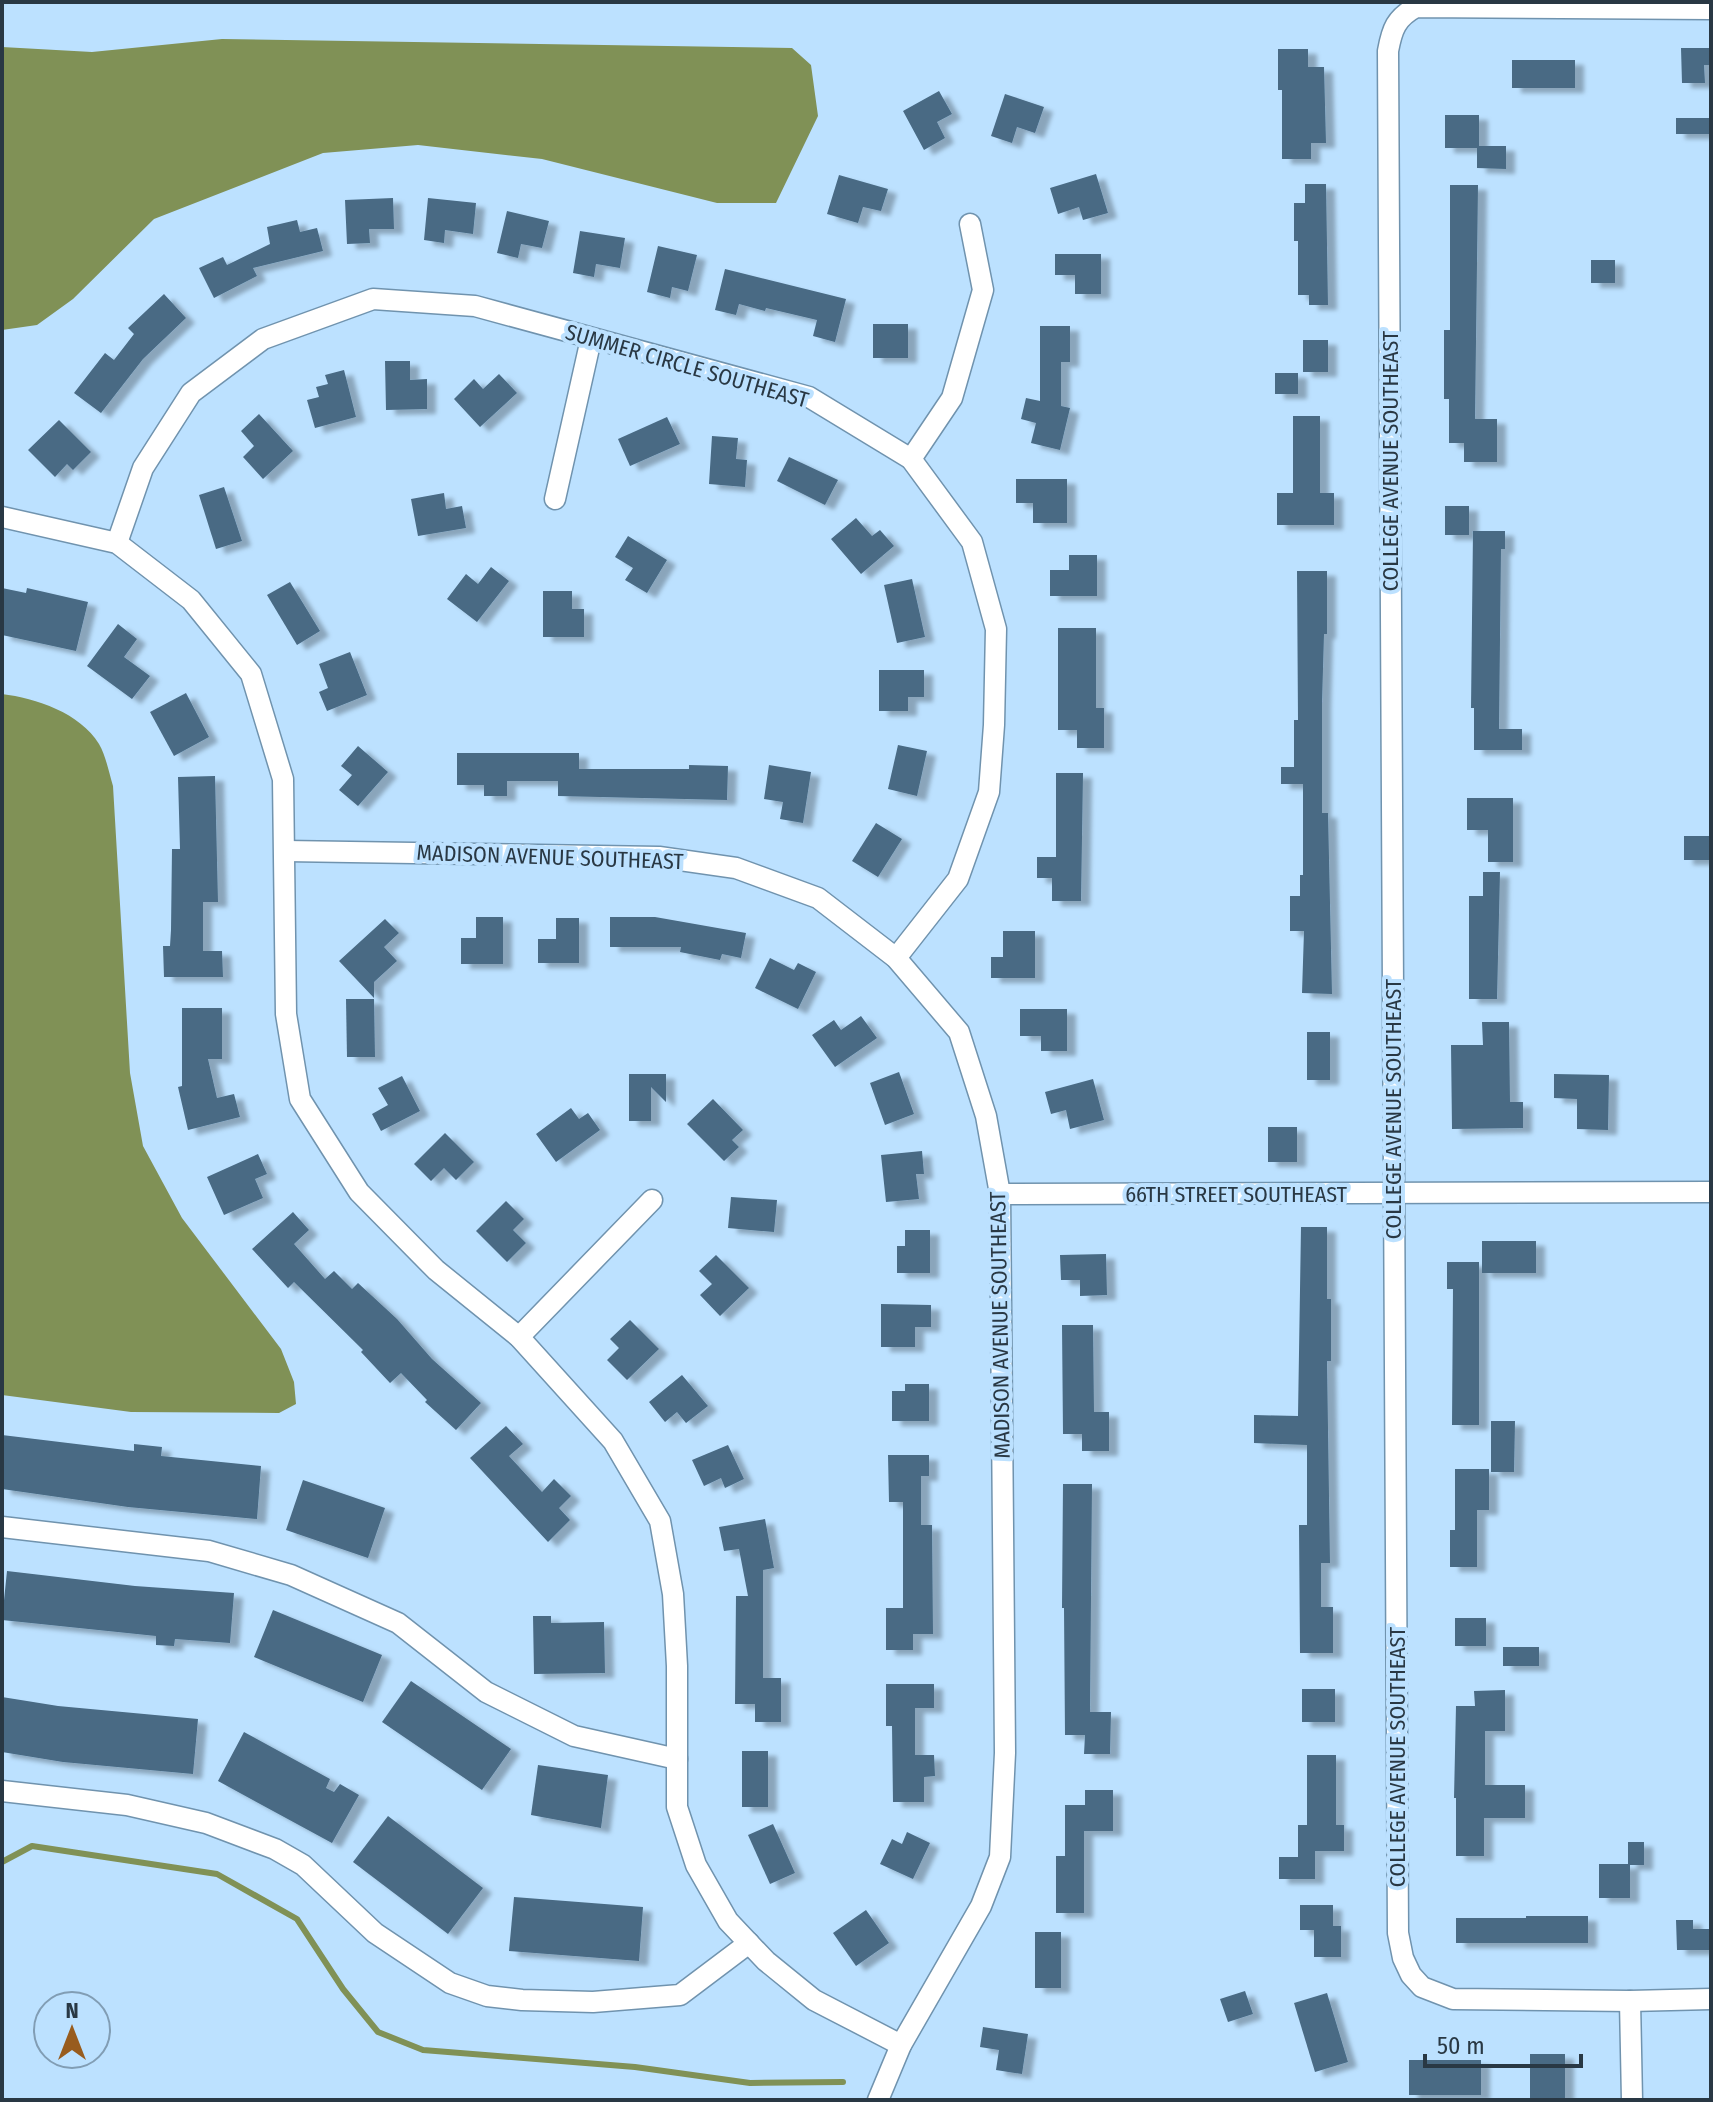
<svg xmlns="http://www.w3.org/2000/svg" width="1713" height="2102" font-family="'Fira Sans Condensed',sans-serif">
  <style>
    .water { fill: #809156 }
    .lines { fill: none; stroke-linecap: round; stroke-linejoin: round }
    .stream { stroke: #809156; stroke-width: 6 }
    .building { fill: #486a84; filter: url(#shadow) }
    .street-casing { stroke: #7093ae; stroke-width: 23 }
    .street { stroke: #fff; stroke-width: 20 }
    .labels { text-anchor: middle; dominant-baseline: central; stroke-width: 8; stroke-linejoin: round; paint-order: stroke }
    .street-label { font-size: 22px; fill: #293844; stroke: #bce1ff }
  </style>
  <defs>
    <filter id="shadow"><feDropShadow dx="9" dy="5" stdDeviation="2" flood-color="#0004"/></filter>
  </defs>
  <rect width="100%" height="100%" fill="#bce1ff"/>
  <g class="water">
    <polygon points="222,39 792,48 811,65 818,116 776,203 717,203 542,159 418,145 323,153 154,219 73,299 37,325 2,330 2,47 92,52"/>
    <path d="M 2,694 C 36,698 80,713 99,744 C 106,756 109,773 113,786 L 130,1073 L 143,1146 L 182,1218 L 281,1349 L 294,1382 L 296,1404 L 279,1413 L 131,1412 L 2,1395 Z"/>
  </g>
  <g class="lines">
    <polyline class="stream" points="2,1862 32,1846 217,1874 297,1919 343,1989 378,2032 423,2050 635,2067 750,2083 843,2082"/>
  </g>
  <g class="building">
    <polygon points="1681,48 1711,48 1711,65 1704,65 1705,83 1682,83"/>
    <polygon points="1278,49 1308,49 1308,67 1324,67 1326,143 1311,143 1311,159 1282,159 1282,90 1278,90"/>
    <rect x="1512" y="60" width="63" height="28"/>
    <polygon points="939,91 952,114 937,122 945,138 924,150 903,111"/>
    <polygon points="1005,94 1044,107 1035,133 1017,127 1012,143 991,136"/>
    <polygon points="1445,115 1479,115 1479,146 1506,146 1506,169 1477,168 1477,148 1445,148"/>
    <rect x="1676" y="118" width="35" height="16"/>
    <polygon points="1096,174 1108,213 1083,220 1079,207 1058,214 1050,188"/>
    <polygon points="839,175 888,189 881,211 863,207 858,223 827,214"/>
    <polygon points="1305,184 1326,184 1328,305 1309,305 1309,295 1298,295 1298,241 1294,241 1294,203 1305,203"/>
    <polygon points="1450,185 1478,185 1475,419 1497,419 1497,462 1464,462 1464,443 1449,443 1449,399 1444,399 1444,330 1450,330"/>
    <polygon points="393,198 394,229 369,229 370,243 347,244 345,200"/>
    <polygon points="428,198 476,203 473,234 445,230 444,243 424,240"/>
    <polygon points="507,211 549,221 542,248 521,244 518,258 497,253"/>
    <polygon points="297,220 300,232 317,228 323,251 253,268 257,276 214,298 199,268 223,257 227,265 270,244 267,227"/>
    <polygon points="580,231 625,238 620,268 596,264 594,277 573,273"/>
    <polygon points="658,246 697,255 688,291 672,287 670,298 647,292"/>
    <polygon points="1055,254 1101,254 1101,294 1075,294 1075,275 1055,275"/>
    <rect x="1591" y="260" width="24" height="23"/>
    <polygon points="725,269 846,299 835,342 813,336 817,320 766,308 765,311 739,304 736,315 715,310"/>
    <polygon points="164,294 186,318 143,359 101,413 74,393 105,353 114,360 134,334 128,328"/>
    <rect x="873" y="324" width="35" height="34"/>
    <polygon points="1040,326 1070,326 1070,362 1061,362 1061,406 1070,408 1060,450 1031,443 1036,423 1021,419 1026,398 1040,401"/>
    <rect x="1303" y="340" width="25" height="32"/>
    <polygon points="385,361 410,361 410,380 427,379 427,409 386,410"/>
    <polygon points="344,370 356,417 315,428 307,400 319,397 316,387 328,384 325,375"/>
    <rect x="1275" y="373" width="23" height="21"/>
    <polygon points="499,374 517,393 480,427 454,399 474,379 483,389"/>
    <polygon points="259,414 293,451 263,479 243,457 254,446 241,431"/>
    <polygon points="1293,416 1320,416 1320,493 1334,493 1334,525 1277,525 1277,493 1293,493"/>
    <polygon points="667,417 680,444 630,466 618,439"/>
    <polygon points="59,420 91,452 73,470 67,464 55,477 28,450"/>
    <polygon points="712,436 738,438 736,459 747,460 745,487 709,484"/>
    <polygon points="789,457 838,480 825,505 777,481"/>
    <polygon points="1016,479 1067,479 1067,523 1033,523 1033,503 1016,503"/>
    <polygon points="224,487 242,541 216,549 199,495"/>
    <polygon points="444,493 446,509 462,506 466,528 418,536 411,499"/>
    <rect x="1445" y="506" width="24" height="29"/>
    <polygon points="856,518 872,536 880,530 894,546 861,574 831,539"/>
    <polygon points="1473,531 1505,531 1505,549 1501,549 1499,729 1522,729 1522,750 1474,750 1474,708 1471,708"/>
    <polygon points="628,536 667,560 647,593 625,580 633,568 615,557"/>
    <polygon points="1069,555 1097,555 1097,596 1050,596 1050,570 1069,570"/>
    <polygon points="491,567 509,581 477,622 447,599 466,574 478,584"/>
    <polygon points="1297,571 1327,571 1327,634 1324,634 1322,703 1322,813 1328,813 1332,994 1302,993 1304,931 1290,931 1290,896 1300,896 1300,875 1303,875 1303,784 1281,784 1281,767 1294,767 1294,720 1298,720"/>
    <polygon points="912,579 925,637 897,643 884,585"/>
    <polygon points="290,582 320,631 297,645 267,595"/>
    <polygon points="2,588 26,593 27,588 88,602 76,651 2,635"/>
    <polygon points="543,591 572,591 572,609 584,609 584,637 543,637"/>
    <polygon points="118,624 137,639 124,657 150,676 132,699 87,666"/>
    <polygon points="1058,628 1096,628 1096,708 1104,708 1104,748 1077,748 1077,730 1058,730"/>
    <polygon points="350,652 367,695 327,711 319,692 328,688 319,664"/>
    <polygon points="879,670 924,670 924,697 908,697 908,711 879,711"/>
    <polygon points="186,693 209,737 174,756 150,712"/>
    <polygon points="898,745 927,751 917,796 888,789"/>
    <polygon points="358,746 388,772 358,806 339,790 352,775 341,766"/>
    <polygon points="457,753 579,753 579,769 689,769 689,765 728,766 727,800 558,796 558,781 507,781 507,796 484,796 484,785 457,785"/>
    <polygon points="769,765 811,772 803,823 780,819 783,802 764,799"/>
    <polygon points="1056,773 1083,773 1081,901 1052,901 1052,878 1037,878 1037,857 1056,857"/>
    <polygon points="215,776 218,902 203,902 203,951 222,951 223,977 164,977 163,946 170,946 171,930 172,849 180,849 178,777"/>
    <polygon points="1467,798 1513,798 1513,862 1488,862 1488,830 1467,830"/>
    <polygon points="876,823 902,839 878,877 852,861"/>
    <rect x="1684" y="836" width="27" height="24"/>
    <polygon points="1483,872 1500,872 1497,999 1469,999 1469,896 1483,896"/>
    <polygon points="476,917 503,917 503,964 461,964 461,938 476,938"/>
    <polygon points="610,917 655,917 746,933 741,958 722,954 720,960 680,952 681,947 610,947"/>
    <polygon points="556,918 579,918 579,963 538,963 538,939 556,939"/>
    <polygon points="385,919 399,933 384,947 397,961 374,982 374,998 339,961"/>
    <polygon points="1003,931 1035,931 1035,978 991,978 991,957 1003,957"/>
    <polygon points="770,958 794,970 798,963 816,972 798,1009 755,988"/>
    <polygon points="346,999 374,999 375,1057 347,1057"/>
    <polygon points="182,1008 222,1008 222,1059 208,1059 217,1098 234,1094 240,1117 188,1130 178,1087 182,1086"/>
    <polygon points="1020,1009 1067,1009 1067,1051 1041,1051 1041,1036 1020,1036"/>
    <polygon points="861,1016 877,1038 835,1067 812,1035 834,1020 841,1030"/>
    <polygon points="1482,1022 1509,1022 1510,1102 1523,1102 1523,1128 1452,1129 1451,1045 1483,1045"/>
    <rect x="1307" y="1032" width="23" height="48"/>
    <polygon points="899,1072 914,1114 885,1125 870,1083"/>
    <polygon points="629,1074 666,1074 666,1102 651,1087 651,1121 629,1121"/>
    <polygon points="1554,1074 1609,1075 1608,1130 1577,1129 1577,1099 1554,1098"/>
    <polygon points="402,1076 420,1111 381,1131 372,1114 388,1105 378,1088"/>
    <polygon points="1093,1079 1104,1120 1070,1129 1066,1110 1051,1114 1045,1092"/>
    <polygon points="713,1099 743,1130 732,1140 739,1147 724,1161 687,1124"/>
    <polygon points="571,1108 579,1119 588,1113 600,1130 556,1162 536,1134"/>
    <rect x="1268" y="1127" width="29" height="35"/>
    <polygon points="445,1133 474,1162 456,1180 444,1168 431,1181 414,1164"/>
    <polygon points="922,1151 924,1174 916,1174 919,1199 886,1202 881,1155"/>
    <polygon points="258,1154 267,1174 255,1179 263,1198 224,1215 207,1177"/>
    <polygon points="731,1197 777,1200 774,1232 728,1228"/>
    <polygon points="506,1201 524,1219 513,1230 526,1243 507,1262 476,1231"/>
    <polygon points="293,1212 309,1230 294,1244 325,1279 334,1271 352,1289 358,1283 397,1319 432,1359 481,1403 456,1430 425,1402 427,1400 401,1373 390,1383 361,1352 363,1350 294,1282 288,1288 252,1249"/>
    <polygon points="1301,1227 1327,1227 1327,1299 1331,1299 1331,1361 1327,1361 1330,1563 1321,1563 1321,1607 1333,1607 1333,1653 1300,1653 1299,1525 1307,1525 1307,1445 1254,1443 1254,1415 1298,1416"/>
    <polygon points="905,1230 930,1230 930,1273 897,1273 897,1246 905,1246"/>
    <rect x="1482" y="1241" width="54" height="32"/>
    <polygon points="1106,1254 1107,1295 1080,1296 1080,1280 1061,1280 1060,1255"/>
    <polygon points="716,1255 749,1288 720,1316 700,1295 712,1284 699,1271"/>
    <polygon points="1447,1262 1479,1262 1479,1425 1452,1425 1453,1289 1447,1289"/>
    <polygon points="881,1304 931,1305 931,1327 915,1327 915,1347 881,1347"/>
    <polygon points="630,1320 659,1349 627,1380 607,1360 619,1348 610,1339"/>
    <polygon points="1062,1325 1093,1325 1094,1412 1109,1412 1109,1451 1082,1451 1082,1434 1063,1434"/>
    <polygon points="682,1375 708,1406 686,1423 677,1412 665,1422 649,1402"/>
    <polygon points="905,1384 929,1384 929,1421 892,1421 892,1391 905,1391"/>
    <polygon points="1491,1421 1515,1421 1514,1472 1491,1472"/>
    <polygon points="506,1426 523,1444 509,1456 542,1492 554,1479 571,1496 559,1508 570,1520 548,1542 470,1458"/>
    <polygon points="2,1435 134,1451 134,1444 162,1447 161,1456 261,1466 257,1519 128,1507 2,1489"/>
    <polygon points="728,1445 744,1479 725,1488 721,1478 704,1486 692,1460"/>
    <polygon points="888,1455 929,1455 929,1476 921,1476 921,1525 932,1525 933,1634 913,1634 913,1650 886,1650 886,1608 903,1608 903,1502 889,1502"/>
    <polygon points="1455,1469 1489,1469 1489,1510 1477,1510 1477,1567 1450,1567 1450,1530 1455,1530"/>
    <polygon points="303,1480 385,1508 368,1558 286,1530"/>
    <polygon points="1063,1484 1092,1484 1090,1712 1111,1712 1110,1754 1084,1754 1085,1735 1065,1735 1064,1608 1062,1608"/>
    <polygon points="765,1519 774,1568 763,1570 763,1678 781,1678 781,1722 755,1722 755,1704 735,1704 736,1596 748,1596 739,1549 724,1551 719,1527"/>
    <polygon points="7,1571 135,1586 234,1593 230,1643 175,1639 174,1646 156,1645 156,1636 2,1620"/>
    <polygon points="273,1610 382,1655 363,1702 254,1657"/>
    <polygon points="533,1616 551,1616 551,1623 604,1622 605,1673 534,1674"/>
    <rect x="1455" y="1618" width="31" height="28"/>
    <rect x="1503" y="1647" width="36" height="19"/>
    <polygon points="411,1681 511,1749 482,1790 382,1722"/>
    <polygon points="886,1684 934,1684 934,1708 915,1708 915,1755 934,1755 935,1776 924,1777 924,1802 893,1802 892,1726 886,1726"/>
    <rect x="1302" y="1689" width="33" height="33"/>
    <polygon points="1505,1690 1505,1731 1485,1731 1485,1785 1525,1785 1525,1818 1484,1818 1484,1856 1456,1856 1456,1798 1454,1798 1456,1706 1475,1706 1474,1691"/>
    <polygon points="2,1697 58,1706 198,1719 193,1774 63,1762 2,1752"/>
    <polygon points="244,1732 330,1779 326,1788 334,1792 340,1784 359,1795 332,1843 218,1781"/>
    <rect x="742" y="1751" width="26" height="56"/>
    <polygon points="1307,1755 1336,1755 1336,1825 1344,1825 1344,1851 1315,1851 1315,1879 1279,1879 1279,1857 1298,1857 1298,1825 1307,1825"/>
    <polygon points="538,1765 608,1775 601,1828 531,1815"/>
    <polygon points="1085,1790 1113,1790 1113,1831 1084,1831 1084,1913 1056,1913 1056,1856 1065,1856 1065,1805 1085,1805"/>
    <polygon points="388,1816 483,1888 448,1934 353,1862"/>
    <polygon points="773,1824 795,1873 770,1884 748,1835"/>
    <polygon points="907,1832 930,1843 913,1879 880,1864 892,1839 902,1844"/>
    <polygon points="1628,1842 1644,1842 1644,1865 1630,1865 1630,1898 1599,1898 1599,1864 1628,1864"/>
    <polygon points="514,1897 643,1907 639,1961 509,1951"/>
    <polygon points="1300,1905 1333,1905 1333,1926 1341,1926 1341,1957 1314,1957 1314,1930 1300,1930"/>
    <polygon points="866,1910 889,1943 856,1966 833,1933"/>
    <polygon points="1526,1916 1588,1916 1588,1943 1456,1943 1456,1918 1526,1918"/>
    <polygon points="1676,1920 1693,1920 1693,1929 1711,1929 1711,1950 1677,1950"/>
    <rect x="1035" y="1932" width="26" height="56"/>
    <polygon points="1245,1991 1253,2014 1228,2022 1220,1999"/>
    <polygon points="1327,1993 1348,2062 1315,2072 1294,2003"/>
    <polygon points="983,2027 1028,2034 1022,2074 996,2070 999,2050 980,2047"/>
    <rect x="1530" y="2054" width="35" height="46"/>
    <rect x="1409" y="2060" width="72" height="35"/>
  </g>
  <g class="lines">
    <defs>
      <g id="street">
        <path d="M 1711,9 L 1416,7 C 1396,18 1392,29 1388,51 L 1398,1933 L 1403,1958 L 1411,1975 L 1422,1987 L 1453,1999 L 1630,2001 L 1711,1999"/>
        <polyline points="911,459 952,398 983,290 970,224"/>
        <polyline points="555,499 591,339"/>
        <polyline points="2,517 117,543 191,600 251,674 283,779 286,1014 300,1099 359,1192 436,1270 519,1337 613,1441 660,1521 673,1594 677,1666 677,1807 696,1865 728,1921 766,1961 814,2000 901,2045"/>
        <polyline points="117,543 143,468 191,393 263,339 373,299 475,306 809,397 911,459 972,542 996,629 994,725 989,792 958,879 896,958"/>
        <polyline points="286,851 659,857 736,868 818,898 896,958 959,1032 986,1116 1000,1194 1005,1753 1000,1857 981,1906 901,2045 878,2100"/>
        <polyline points="1000,1194 1711,1192"/>
        <polyline points="519,1337 652,1200"/>
        <polyline points="2,1527 209,1551 291,1575 398,1623 486,1692 574,1736 677,1759"/>
        <polyline points="2,1791 127,1805 206,1823 275,1849 303,1865 375,1933 450,1983 487,1996 522,2000 593,2002 680,1995 749,1943"/>
        <polyline points="1630,2001 1632,2100"/>
      </g>
    </defs>
    <use href="#street" class="street-casing"/>
    <use href="#street" class="street"/>
  </g>
  <g class="labels">
    <g class="street-label">
      <text transform="translate(687 366) rotate(16)">SUMMER CIRCLE SOUTHEAST</text>
      <text transform="translate(1390 461) rotate(-90)">COLLEGE AVENUE SOUTHEAST</text>
      <text transform="translate(550 857) rotate(2)">MADISON AVENUE SOUTHEAST</text>
      <text transform="translate(1393 1109) rotate(-90)">COLLEGE AVENUE SOUTHEAST</text>
      <text x="1236" y="1194">66TH STREET SOUTHEAST</text>
      <text transform="translate(1000 1325) rotate(-91)">MADISON AVENUE SOUTHEAST</text>
      <text transform="translate(1397 1757) rotate(-90)">COLLEGE AVENUE SOUTHEAST</text>
    </g>
  </g>
  <rect width="1713" height="2102" fill="none" stroke="#293844" stroke-width="8"/>
  <g transform="translate(72 2030)"><circle r="38" fill="#bce1ff" stroke="#819db4" stroke-width="2"/>
  <path d="M0-6L14 30L0 20L-14 30Z" fill="#985c1e"/>
  <text y="-12" font-size="22" font-weight="bold" text-anchor="middle" fill="#293844">N</text>
  </g>
  <path d="M1425 2054v12h156v-12" fill="none" stroke="#293844" stroke-width="4"/>
  <text x="1437" y="2054" font-size="24" fill="#293844" stroke="#bce1ff" stroke-width="6" paint-order="stroke">50 m</text>
</svg>
